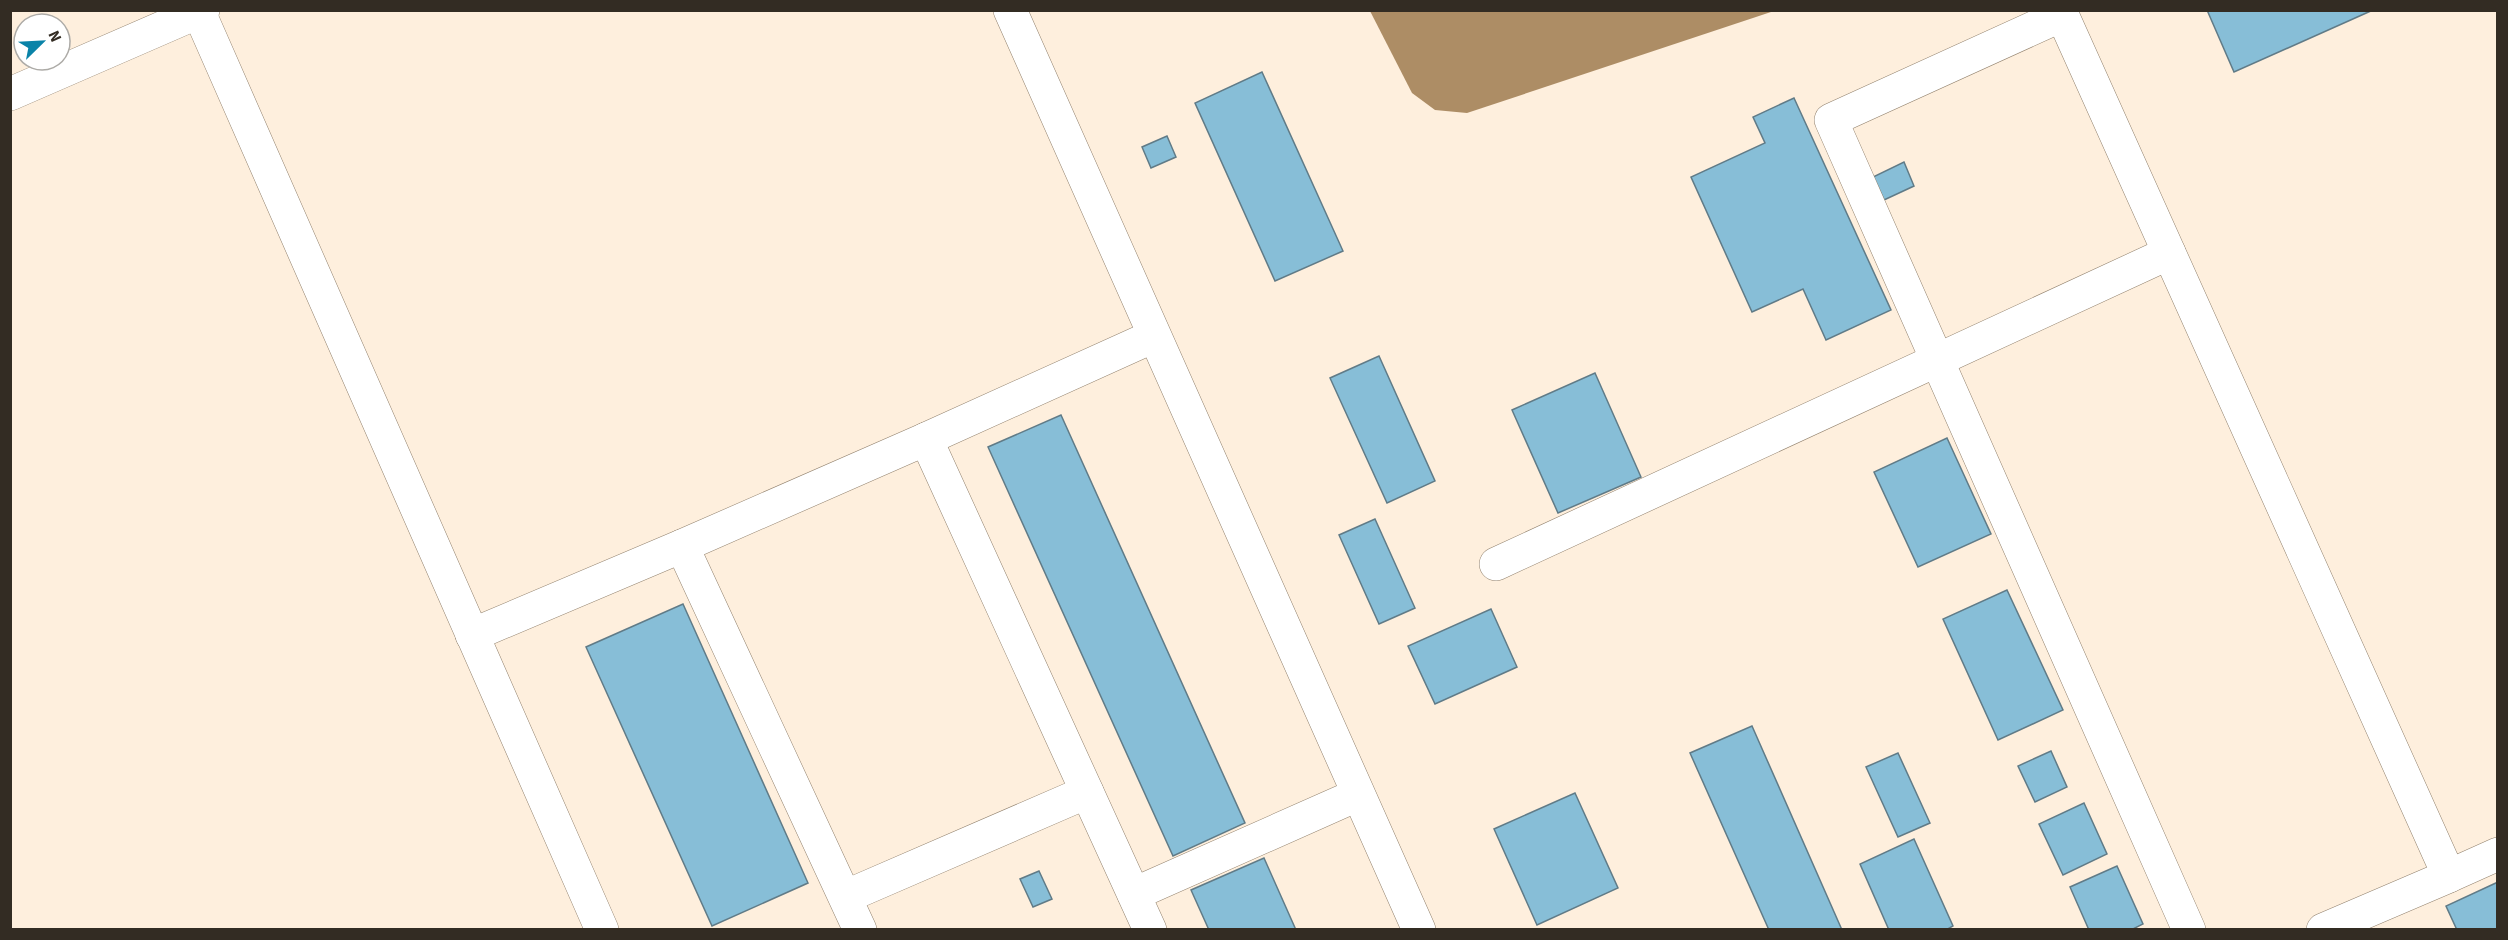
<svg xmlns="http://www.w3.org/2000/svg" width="2508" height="940" font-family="'Source Sans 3',sans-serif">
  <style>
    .water { fill: #ad8d65 }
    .building { fill: #87bed7; stroke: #607b87; stroke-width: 1.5 }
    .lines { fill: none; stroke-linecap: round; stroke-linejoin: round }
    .minor-casing { stroke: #92826e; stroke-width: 34 }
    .minor { stroke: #fff; stroke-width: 33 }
  </style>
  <rect width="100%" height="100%" fill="#feefdd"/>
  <polygon class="water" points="1370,11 1774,11 1467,113 1435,110 1412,93"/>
  <g class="building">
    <polygon points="2207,10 2373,10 2234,72"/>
    <polygon points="1262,72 1343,251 1275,281 1195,103"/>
    <polygon points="1794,98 1891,310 1826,340 1803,289 1752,312 1691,177 1765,143 1753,117"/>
    <polygon points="1167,136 1176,157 1151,168 1142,147"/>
    <polygon points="1904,162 1914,186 1884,200 1873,177"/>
    <polygon points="1379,356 1435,481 1387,503 1330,378"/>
    <polygon points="1595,373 1641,477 1558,513 1512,410"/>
    <polygon points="1061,415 1245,823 1173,856 988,447"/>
    <polygon points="1947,438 1991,534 1918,567 1874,472"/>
    <polygon points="1375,519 1415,608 1379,624 1339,535"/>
    <polygon points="2007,590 2063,710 1998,740 1943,619"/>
    <polygon points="683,604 808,883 712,926 586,647"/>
    <polygon points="1491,609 1517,667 1435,704 1408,646"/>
    <polygon points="1752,726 1842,930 1769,930 1690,753"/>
    <polygon points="2051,751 2067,787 2035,802 2018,766"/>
    <polygon points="1898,753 1930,823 1898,837 1866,767"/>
    <polygon points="1575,793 1618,888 1537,925 1494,829"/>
    <polygon points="2084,803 2107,854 2063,875 2039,824"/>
    <polygon points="1914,839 1953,926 1946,930 1889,930 1860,864"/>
    <polygon points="1264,858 1296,930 1209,930 1191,890"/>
    <polygon points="2117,866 2143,924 2131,930 2089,930 2070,887"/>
    <polygon points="1039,871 1052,899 1033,907 1020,879"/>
    <polygon points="2498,882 2498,930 2457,930 2446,906"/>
  </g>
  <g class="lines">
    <defs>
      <g id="minor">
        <polyline points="198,10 602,930"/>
        <polyline points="1010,10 1419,930"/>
        <polyline points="2060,10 2449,876 2498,854"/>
        <polyline points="2062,15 1831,120 2189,930"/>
        <polyline points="10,94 203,10"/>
        <polyline points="926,439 1154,336"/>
        <polyline points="682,546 860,930"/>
        <polyline points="1496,564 2169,253"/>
        <polyline points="472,635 682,546 926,439 1150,930"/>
        <polyline points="1134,894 1357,795"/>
        <polyline points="847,896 1087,792"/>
        <polyline points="2323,930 2449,876"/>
      </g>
    </defs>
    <use href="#minor" class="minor-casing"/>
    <use href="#minor" class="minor"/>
  </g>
  <rect width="2508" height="940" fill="none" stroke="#332c23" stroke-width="24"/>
  <g transform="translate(42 42) rotate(66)"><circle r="28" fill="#ffffff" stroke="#adaba7" stroke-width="1.5"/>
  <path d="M0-4.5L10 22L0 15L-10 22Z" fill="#0a83a8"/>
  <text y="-9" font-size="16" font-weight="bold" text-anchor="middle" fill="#332c23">N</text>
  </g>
</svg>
